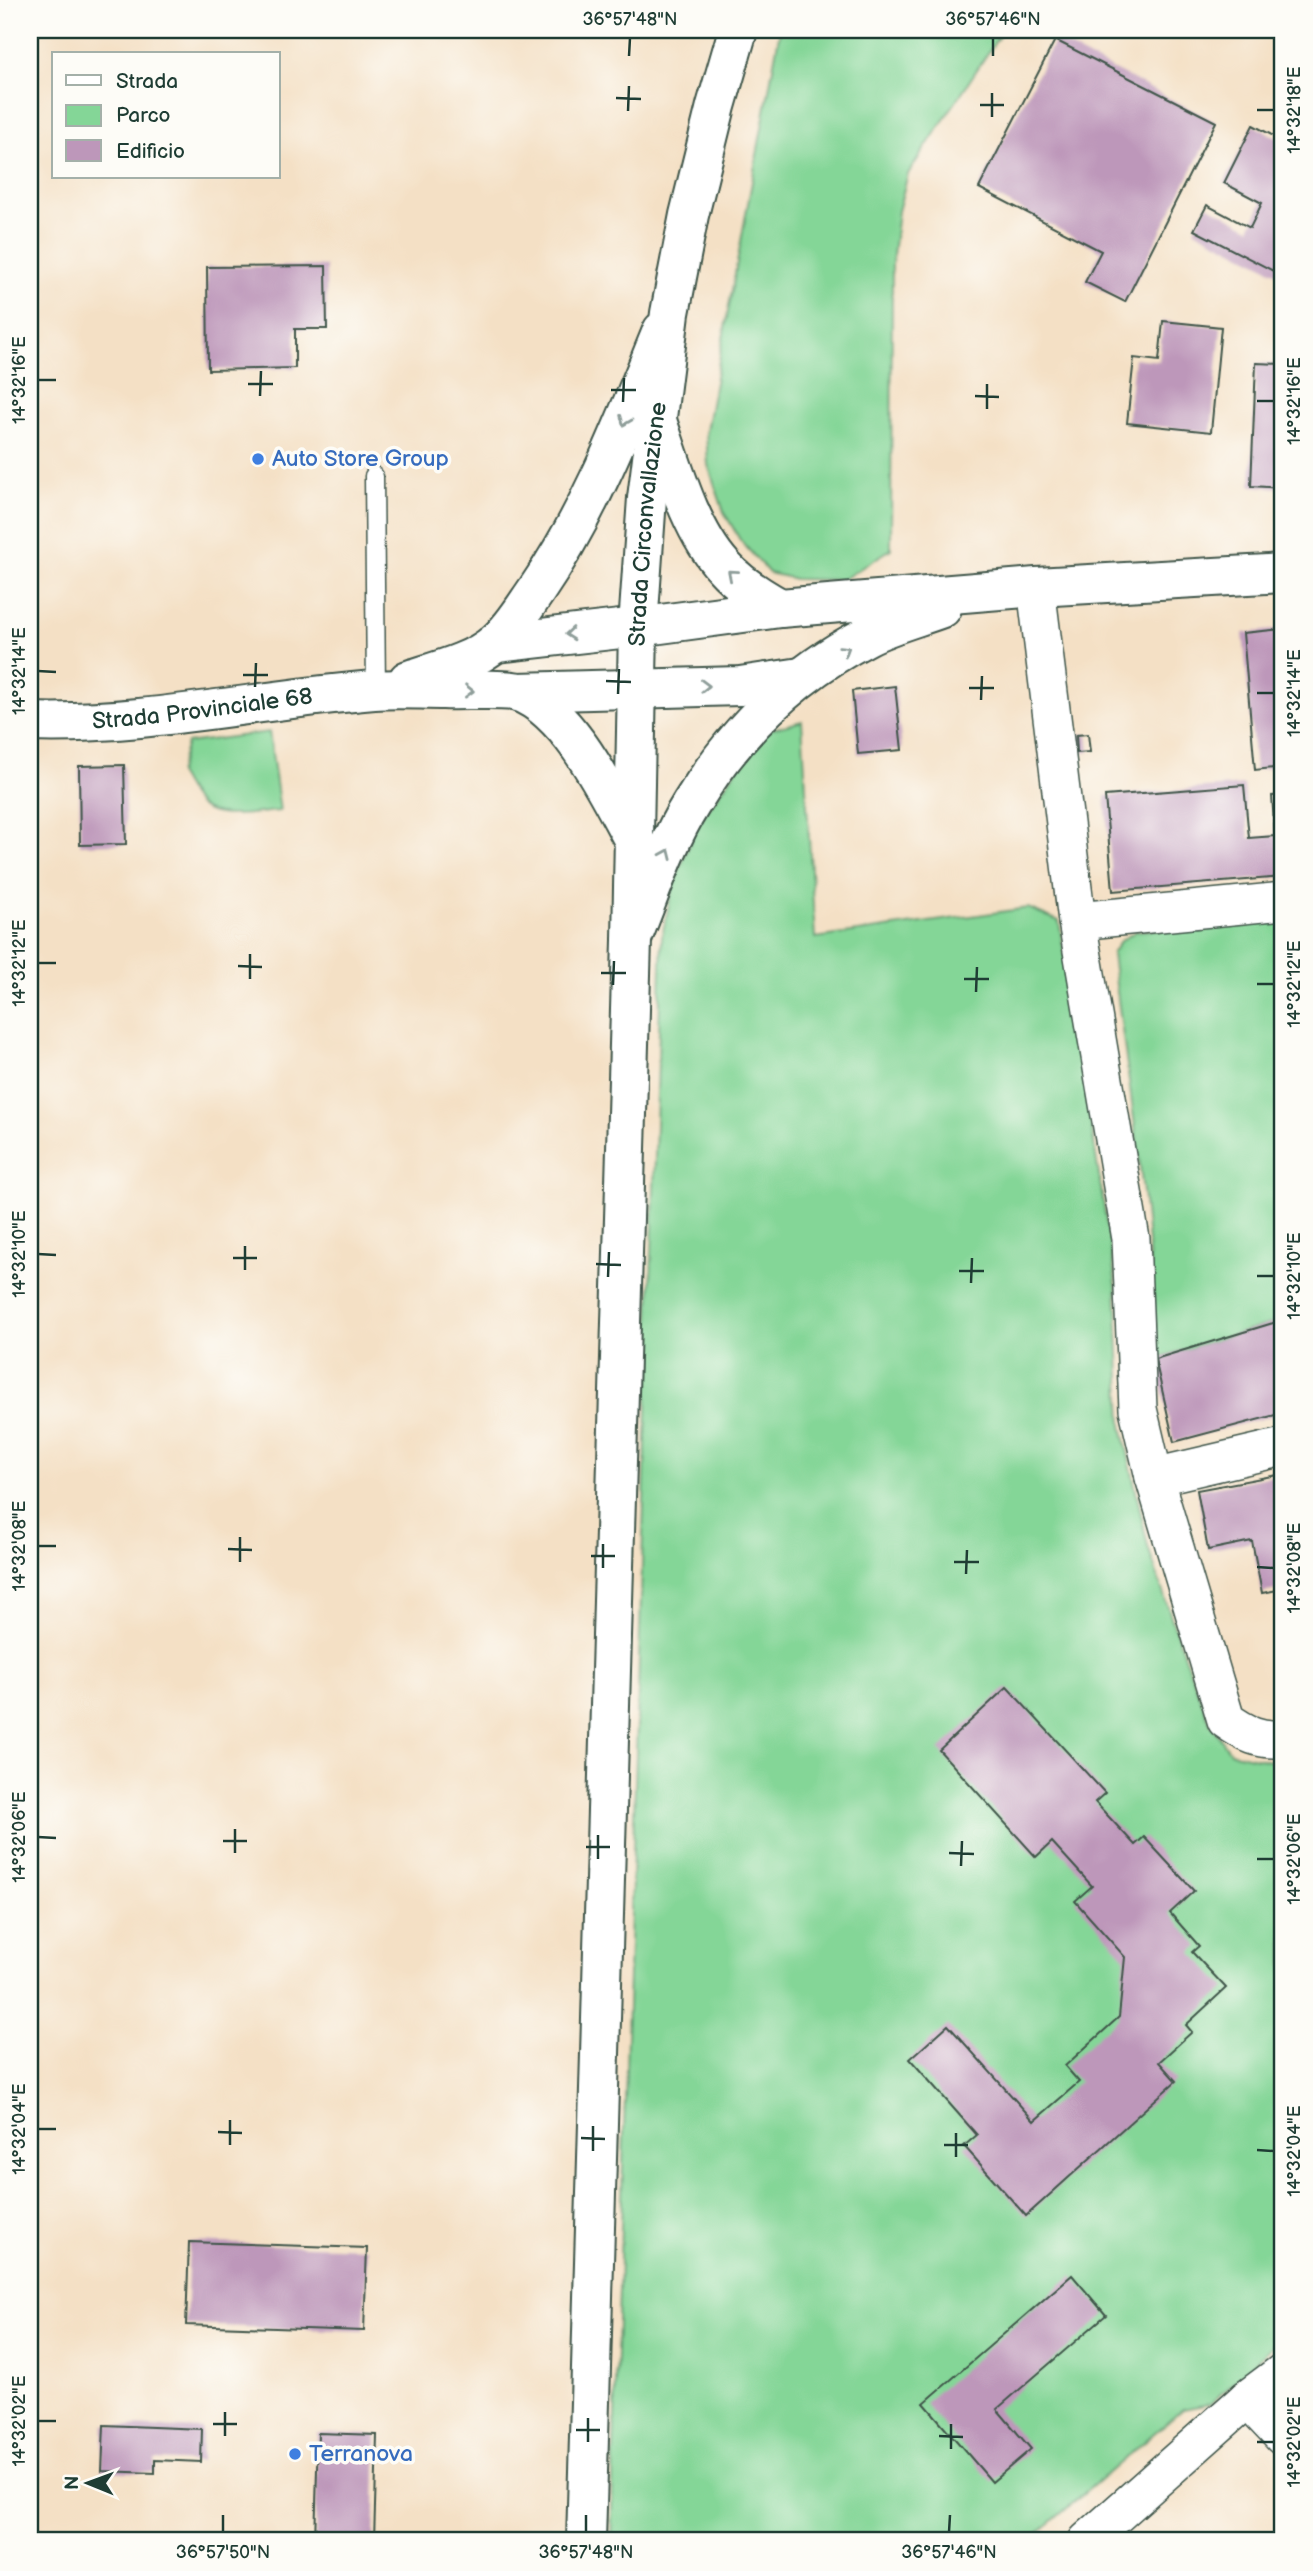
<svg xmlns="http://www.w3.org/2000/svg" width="1313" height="2571" font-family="'Balsamiq Sans',sans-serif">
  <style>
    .green { fill: #84d697; stroke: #528a66; stroke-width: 2 }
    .building { fill: #bd97ba }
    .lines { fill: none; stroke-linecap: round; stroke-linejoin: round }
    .lane-casing { stroke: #3f554a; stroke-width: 21 }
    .street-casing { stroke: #3f554a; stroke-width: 40 }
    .secondary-casing { stroke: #3f554a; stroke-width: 42 }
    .primary-casing { stroke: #3f554a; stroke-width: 42 }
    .lane { stroke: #fff; stroke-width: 18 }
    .street { stroke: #fff; stroke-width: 37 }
    .secondary { stroke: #fff; stroke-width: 38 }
    .primary { stroke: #fff; stroke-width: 38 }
    .oneway { stroke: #8f9e9a }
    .ticks { fill: none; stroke: #1f3d34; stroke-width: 2.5 }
    .shop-dot { fill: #3f7fe0; stroke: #fdfcf7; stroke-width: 2.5 }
    .labels { text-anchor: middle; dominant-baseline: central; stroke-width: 7; stroke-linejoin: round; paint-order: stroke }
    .shop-label { font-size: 23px; fill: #366cbe; stroke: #fdfcf7; text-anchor: start }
    .street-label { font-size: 23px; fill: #1f3d34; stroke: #fdfcf7 }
    .neatline { fill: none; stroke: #1f3d34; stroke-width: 2.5 }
    .ticks-label { font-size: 18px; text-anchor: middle; fill: #1f3d34 }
  </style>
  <rect width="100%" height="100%" fill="#fdfcf7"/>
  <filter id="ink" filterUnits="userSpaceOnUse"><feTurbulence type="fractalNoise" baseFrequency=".0143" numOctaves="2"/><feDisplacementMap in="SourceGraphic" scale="14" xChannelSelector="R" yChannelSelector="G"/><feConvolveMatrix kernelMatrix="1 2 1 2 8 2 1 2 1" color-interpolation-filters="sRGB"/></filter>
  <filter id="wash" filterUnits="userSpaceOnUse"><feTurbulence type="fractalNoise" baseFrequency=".00686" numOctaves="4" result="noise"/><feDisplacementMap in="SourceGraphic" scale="28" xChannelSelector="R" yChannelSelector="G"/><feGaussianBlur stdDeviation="1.57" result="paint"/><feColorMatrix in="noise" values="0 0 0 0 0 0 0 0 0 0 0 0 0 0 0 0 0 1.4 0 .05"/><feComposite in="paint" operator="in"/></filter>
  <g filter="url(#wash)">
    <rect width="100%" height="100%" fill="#f4e0c5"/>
    <g class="green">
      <polygon points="780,30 1003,30 908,174 898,211 892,264 891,549 842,580 795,579 769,573 740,540 724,512 708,465 706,431"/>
      <polygon points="802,721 815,938 1028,908 1059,921 1116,1284 1122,1426 1148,1547 1185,1659 1211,1725 1230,1752 1283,1764 1283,2336 1210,2404 1182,2409 1029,2541 611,2541 662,936 673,886 697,825 764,731"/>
      <path d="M 269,732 L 280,811 C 256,812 214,823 197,803 C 189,795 184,783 178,774 L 187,743 Z"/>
      <path d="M 1283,921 L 1283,1320 L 1155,1359 C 1152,1223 1129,1088 1112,954 L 1120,941 L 1136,931 Z"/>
    </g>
    <g id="blocks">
      <g class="building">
        <polygon points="1055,40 1216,122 1125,302 1085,282 1101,251 979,188"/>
        <polygon points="1253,125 1283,141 1283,276 1194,230 1207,205 1250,228 1262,203 1224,183"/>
        <polygon points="326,266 327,329 295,329 295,368 208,370 207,267"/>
        <polygon points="1163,321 1221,327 1211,432 1127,423 1134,358 1159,361"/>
        <polygon points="1256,363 1283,364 1283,488 1251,486"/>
        <polygon points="1283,629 1283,767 1255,770 1243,633"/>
        <polygon points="895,686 902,750 858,754 852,691"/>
        <polygon points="1088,734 1090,752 1077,753 1076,735"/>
        <polygon points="124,765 126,844 80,845 79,766"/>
        <polygon points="1244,785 1249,838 1275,836 1272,796 1283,795 1283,877 1113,891 1105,796"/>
        <polygon points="1283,1320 1283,1413 1174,1442 1155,1359"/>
        <polygon points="1283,1474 1283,1589 1262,1593 1252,1541 1208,1550 1197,1490"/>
        <polygon points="1007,1687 1105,1793 1095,1802 1135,1845 1144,1837 1194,1891 1170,1913 1199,1946 1192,1952 1226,1988 1186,2025 1192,2032 1159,2062 1176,2081 1026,2216 964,2146 977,2135 910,2059 948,2025 1034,2121 1079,2082 1065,2066 1119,2017 1125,1957 1075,1901 1092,1886 1052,1842 1036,1857 939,1750"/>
        <polygon points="189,2242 367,2248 364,2331 186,2325"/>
        <polygon points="1072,2275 1106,2315 997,2409 1031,2449 992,2482 924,2403"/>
        <polygon points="104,2425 202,2429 201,2462 155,2460 155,2473 102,2471"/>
        <polygon points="318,2433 377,2435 374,2541 315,2541"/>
      </g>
    </g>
  </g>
  <g filter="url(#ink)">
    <use href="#blocks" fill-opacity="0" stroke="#3f554a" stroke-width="2"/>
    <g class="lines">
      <defs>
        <polyline id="lane" points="374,476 376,690"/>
        <g id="street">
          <path d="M 1036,587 L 1077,921 L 1131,1239 L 1138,1409 L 1154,1477 L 1226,1720 C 1244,1733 1261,1742 1283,1738"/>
          <polyline points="1077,921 1283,901"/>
          <polyline points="1154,1477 1283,1447"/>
          <polyline points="1247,2399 1283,2437"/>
          <polyline points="1087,2541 1247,2399 1283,2372"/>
        </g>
        <g id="secondary">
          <path d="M 655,415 C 672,463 689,529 724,567 C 739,584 760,597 780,608 L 1036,587 L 1283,573"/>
          <polyline points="496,643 638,627 780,608"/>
          <path d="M 408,680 C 436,671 474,662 496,642 C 512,629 524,608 536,591 C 591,511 625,421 662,331"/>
          <polyline points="517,692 740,686 801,677"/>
          <path id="s1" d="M 30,722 C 145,726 260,699 374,690 C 397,688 421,690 444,690 C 459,691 506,688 518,692 C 570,711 609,795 634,841"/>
          <path d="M 633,936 C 651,892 666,844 691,804 C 734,733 793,674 867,636 C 890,624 918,617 942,608"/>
        </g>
        <g id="primary">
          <path id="s2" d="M 586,2541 L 632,940 L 638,627 L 647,498 L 670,313 L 689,215 L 716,106 L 738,30"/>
        </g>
      </defs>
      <use href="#lane" class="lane-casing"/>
      <use href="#street" class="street-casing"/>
      <use href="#secondary" class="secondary-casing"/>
      <use href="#primary" class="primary-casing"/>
      <use href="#lane" class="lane"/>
      <use href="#street" class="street"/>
      <use href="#secondary" class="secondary"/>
      <use href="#primary" class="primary"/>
    </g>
    <defs><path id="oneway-chevron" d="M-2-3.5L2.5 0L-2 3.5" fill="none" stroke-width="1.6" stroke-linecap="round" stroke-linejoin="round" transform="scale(1.75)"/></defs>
    <g class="oneway">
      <use href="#oneway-chevron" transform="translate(625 421) rotate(112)"/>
      <use href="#oneway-chevron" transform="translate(732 574) rotate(-139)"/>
      <use href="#oneway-chevron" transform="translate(570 634) rotate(175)"/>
      <use href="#oneway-chevron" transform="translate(845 650) rotate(-32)"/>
      <use href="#oneway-chevron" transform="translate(705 686) rotate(-1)"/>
      <use href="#oneway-chevron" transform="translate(469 691) rotate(1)"/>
      <use href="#oneway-chevron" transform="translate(667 854) rotate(-66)"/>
    </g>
  </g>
  <path class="ticks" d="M 629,56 L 630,38M 993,56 L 993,38M 616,98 L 641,99M 980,105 L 1004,105M 1257,110 L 1274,110M 628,111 L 629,86M 992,117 L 992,93M 38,380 L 56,380M 248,384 L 273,384M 611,390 L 636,390M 260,396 L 261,371M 975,396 L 999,397M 1257,401 L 1274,401M 623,402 L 624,378M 987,409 L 987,384M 38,671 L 56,672M 243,675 L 268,675M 606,681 L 631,682M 255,687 L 256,663M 969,688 L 994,688M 1257,693 L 1274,693M 618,694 L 619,669M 981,700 L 982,676M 38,963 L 56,963M 238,966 L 262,967M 601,973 L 626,973M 250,979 L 250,954M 964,979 L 989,979M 1257,984 L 1274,984M 613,985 L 614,961M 976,992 L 977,967M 38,1254 L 56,1255M 233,1258 L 257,1258M 596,1264 L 621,1265M 245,1270 L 245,1246M 959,1271 L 984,1271M 1257,1276 L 1274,1276M 608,1277 L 609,1252M 971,1283 L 972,1258M 38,1546 L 56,1546M 228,1549 L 252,1550M 591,1556 L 615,1556M 240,1562 L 240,1537M 954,1562 L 979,1562M 1257,1567 L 1274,1568M 603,1568 L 603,1544M 966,1574 L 967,1550M 38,1837 L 56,1838M 223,1841 L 247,1841M 586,1847 L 610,1847M 235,1853 L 235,1829M 949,1853 L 974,1854M 598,1859 L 598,1835M 1257,1859 L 1274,1859M 961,1866 L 962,1841M 38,2129 L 56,2129M 218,2132 L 242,2133M 581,2138 L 605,2139M 230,2145 L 230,2120M 944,2145 L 968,2145M 1257,2150 L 1274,2151M 593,2151 L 593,2126M 956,2157 L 956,2133M 38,2421 L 56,2421M 213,2424 L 237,2424M 576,2430 L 600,2430M 225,2436 L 225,2412M 939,2436 L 963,2437M 588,2442 L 588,2418M 1257,2442 L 1274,2442M 951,2449 L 951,2424M 223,2532 L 223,2515M 586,2532 L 586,2515M 949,2532 L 950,2515"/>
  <g class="shop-dot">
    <circle cx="258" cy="459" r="7"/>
    <circle cx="295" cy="2454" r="7"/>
  </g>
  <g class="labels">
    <g class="shop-label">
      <text x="272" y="459">Auto Store Group</text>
      <text x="309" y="2454">Terranova</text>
    </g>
    <g class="street-label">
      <text stroke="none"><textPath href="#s2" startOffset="2018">Strada Circonvallazione</textPath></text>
      <text stroke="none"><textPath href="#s1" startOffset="173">Strada Provinciale 68</textPath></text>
    </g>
  </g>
  <rect width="1313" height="2571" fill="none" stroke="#fdfcf7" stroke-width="77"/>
  <rect x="52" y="52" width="228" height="126" fill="#fdfcf7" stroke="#a4b0a9" stroke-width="2"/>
  <rect x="66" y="75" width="35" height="10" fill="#ffffff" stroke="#a4b0a9" stroke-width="2"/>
  <text x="116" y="88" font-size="21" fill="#1f3d34">Strada</text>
  <rect x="66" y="105" width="35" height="21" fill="#84d697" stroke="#a4b0a9" stroke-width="2"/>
  <text x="116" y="122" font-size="21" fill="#1f3d34">Parco</text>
  <rect x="66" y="140" width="35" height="21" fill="#bd97ba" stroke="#a4b0a9" stroke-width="2"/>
  <text x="116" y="158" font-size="21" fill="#1f3d34">Edificio</text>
  <g transform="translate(88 2483) rotate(271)" stroke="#fdfcf7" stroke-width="5" paint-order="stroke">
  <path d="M0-5L12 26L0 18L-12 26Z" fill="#1f3d34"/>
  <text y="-10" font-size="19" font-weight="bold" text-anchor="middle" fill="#1f3d34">N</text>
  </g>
  <rect x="38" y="38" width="1236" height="2494" class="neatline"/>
  <g class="ticks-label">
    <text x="630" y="25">36°57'48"N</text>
    <text x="993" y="25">36°57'46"N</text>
    <text transform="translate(1294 110) rotate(-90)" y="6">14°32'18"E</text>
    <text transform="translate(19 380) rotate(-90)" y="6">14°32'16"E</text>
    <text transform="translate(1294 401) rotate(-90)" y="6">14°32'16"E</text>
    <text transform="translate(19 671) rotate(-90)" y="6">14°32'14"E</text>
    <text transform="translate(1294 693) rotate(-90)" y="6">14°32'14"E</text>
    <text transform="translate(19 963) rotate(-90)" y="6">14°32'12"E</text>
    <text transform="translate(1294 984) rotate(-90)" y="6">14°32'12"E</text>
    <text transform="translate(19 1254) rotate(-90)" y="6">14°32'10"E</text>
    <text transform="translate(1294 1276) rotate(-90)" y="6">14°32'10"E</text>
    <text transform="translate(19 1546) rotate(-90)" y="6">14°32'08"E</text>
    <text transform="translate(1294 1568) rotate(-90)" y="6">14°32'08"E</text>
    <text transform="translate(19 1837) rotate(-90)" y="6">14°32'06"E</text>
    <text transform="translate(1294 1859) rotate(-90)" y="6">14°32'06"E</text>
    <text transform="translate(19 2129) rotate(-90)" y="6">14°32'04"E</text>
    <text transform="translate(1294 2151) rotate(-90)" y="6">14°32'04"E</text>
    <text transform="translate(19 2421) rotate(-90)" y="6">14°32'02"E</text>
    <text transform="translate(1294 2442) rotate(-90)" y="6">14°32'02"E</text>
    <text x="223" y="2558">36°57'50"N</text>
    <text x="586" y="2558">36°57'48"N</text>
    <text x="949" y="2558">36°57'46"N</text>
  </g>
</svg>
